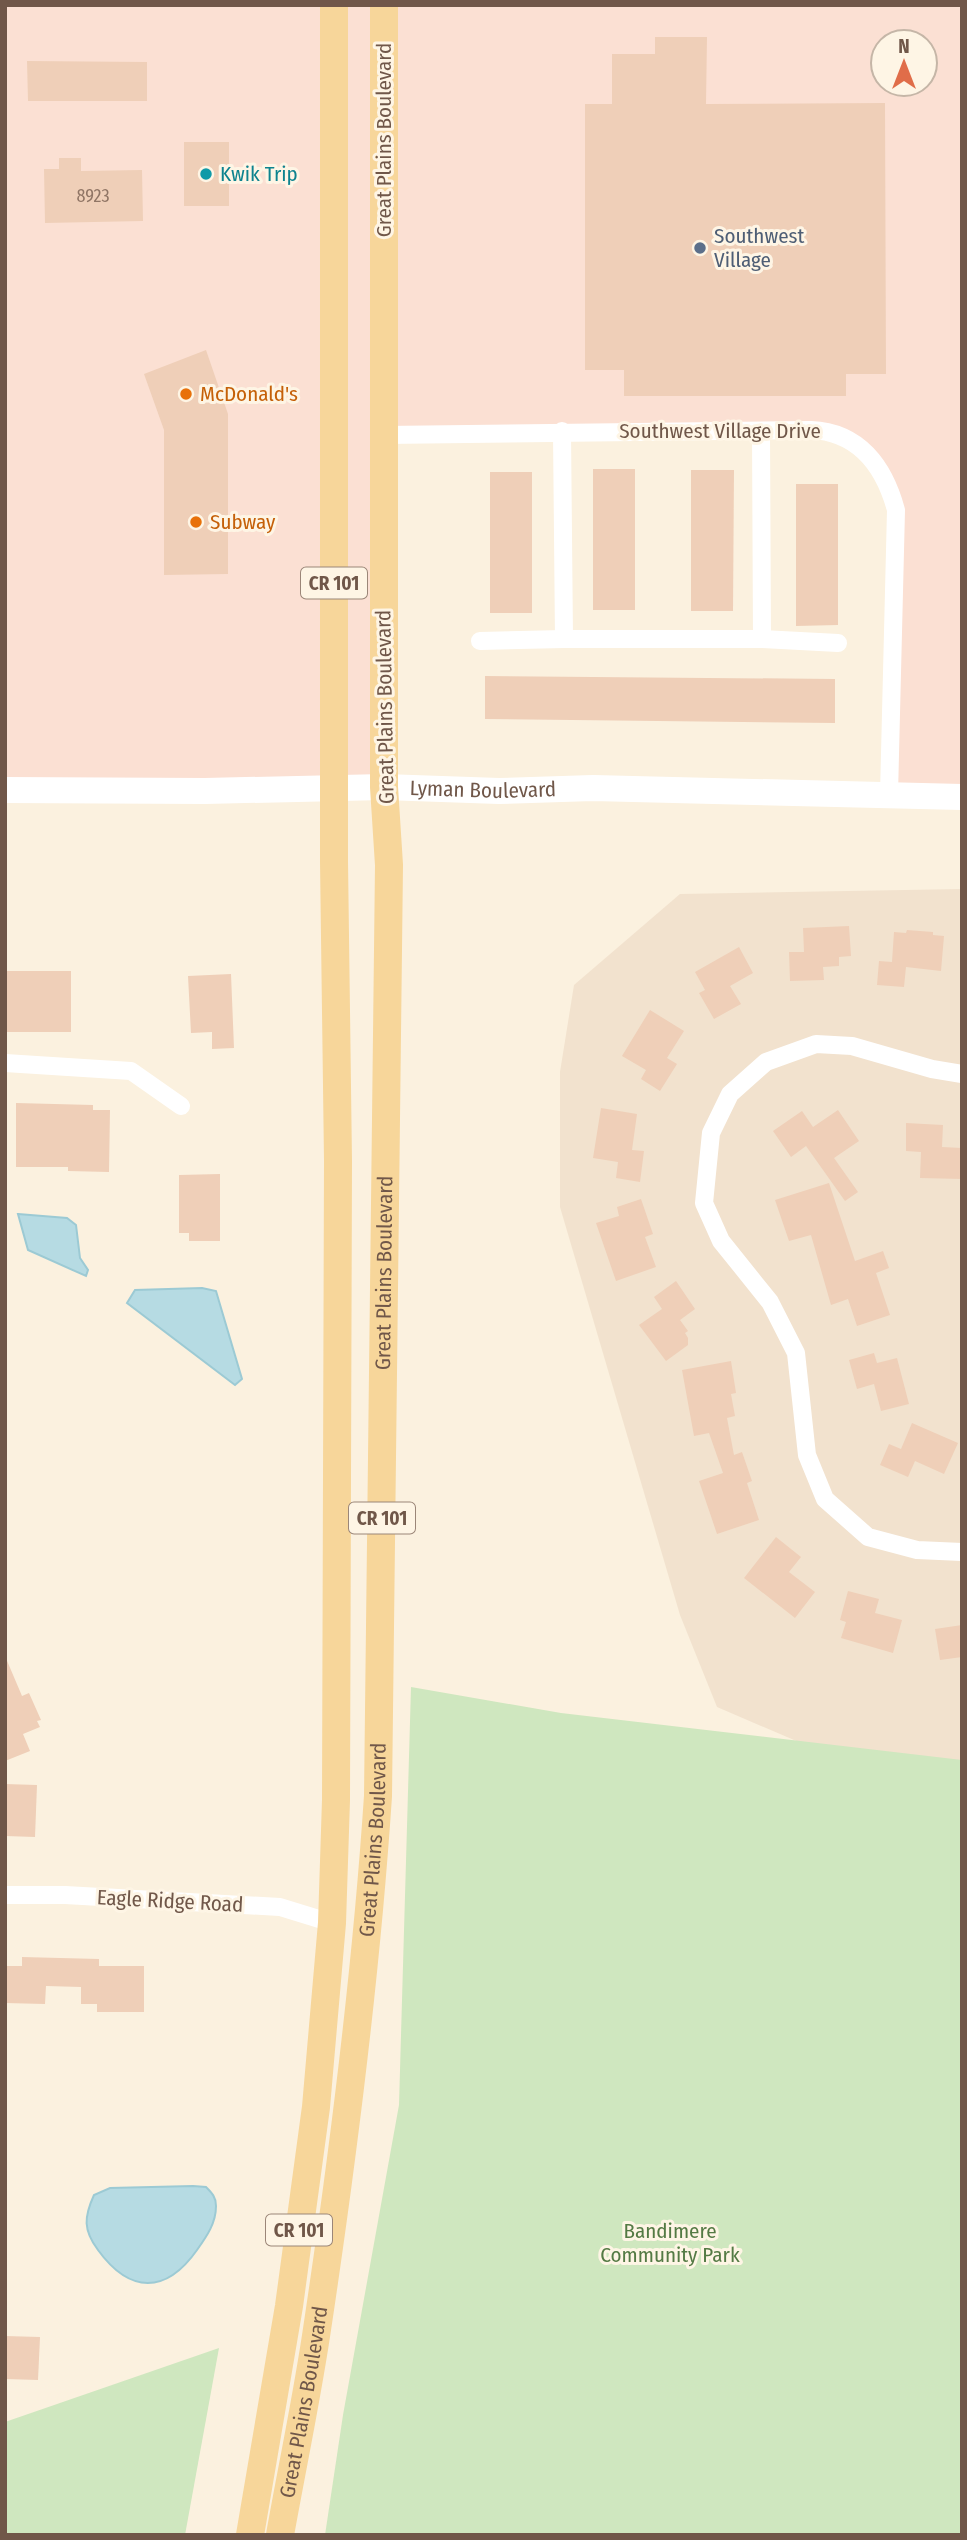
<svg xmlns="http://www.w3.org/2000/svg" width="967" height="2540" font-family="'Fira Sans Condensed',sans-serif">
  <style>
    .residential { fill: #f2e2ce }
    .commercial { fill: #fbe0d3; fill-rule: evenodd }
    .green { fill: #cfe7bf }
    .water { fill: #b6dbe3; stroke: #9ccad4; stroke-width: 2 }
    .building { fill: #efcfb8 }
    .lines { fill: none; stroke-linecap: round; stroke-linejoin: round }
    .street { stroke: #fff; stroke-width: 18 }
    .secondary { stroke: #fff; stroke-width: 26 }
    .primary { stroke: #f7d69a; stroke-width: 28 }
    .culture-dot { fill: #0f9aa8; stroke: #fef5e5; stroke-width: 2.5 }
    .service-dot { fill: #5c6f8a; stroke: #fef5e5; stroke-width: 2.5 }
    .food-dot { fill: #e8710a; stroke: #fef5e5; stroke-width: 2.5 }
    .labels { text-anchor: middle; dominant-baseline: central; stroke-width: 6; stroke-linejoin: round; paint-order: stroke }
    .number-label { font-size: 18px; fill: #907565 }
    .shield { fill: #fef5e5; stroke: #9b8678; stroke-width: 2 }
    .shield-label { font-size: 19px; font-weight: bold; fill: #705749 }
    .street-label { font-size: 21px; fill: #705749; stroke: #fef5e5 }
    .culture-label { font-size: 21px; fill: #0d838f; stroke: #fef5e5; text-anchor: start }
    .service-label { font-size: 21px; fill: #4e5e75; stroke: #fef5e5; text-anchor: start }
    .food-label { font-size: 21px; fill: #c56008; stroke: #fef5e5; text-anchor: start }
    .park-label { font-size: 21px; fill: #547a44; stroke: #fef5e5 }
  </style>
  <rect width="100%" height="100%" fill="#fbf1df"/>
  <polygon class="residential" points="962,889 962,1761 801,1743 717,1707 680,1615 560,1207 560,1072 574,985 680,894"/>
  <path class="commercial" d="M 5,5 L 962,5 L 962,797 L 5,790 ZM 883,42 L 925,42 L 925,84 L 883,84 ZM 830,431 L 882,474 L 896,510 L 888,795 L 384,787 L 384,435 Z"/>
  <g class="green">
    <polygon points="411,1687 561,1713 962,1760 962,2535 325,2535 343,2415 399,2105"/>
    <polygon points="219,2348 185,2535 5,2535 5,2422"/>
  </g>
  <g class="water">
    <polygon points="18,1214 67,1218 76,1225 80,1258 88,1270 86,1276 28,1250"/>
    <polygon points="202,1288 216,1291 242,1379 235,1385 127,1303 135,1290"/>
    <path d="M 193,2186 L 206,2187 C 212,2193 216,2197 216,2206 C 216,2223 207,2236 197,2250 C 166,2294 130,2294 98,2250 C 83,2230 84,2217 94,2195 L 110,2188 Z"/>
  </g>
  <g class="building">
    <polygon points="655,37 707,37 706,104 885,103 886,374 846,374 846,396 624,396 624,370 585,370 585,104 612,104 612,54 655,54"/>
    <polygon points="27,61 147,62 147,101 28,101"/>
    <rect x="184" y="142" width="45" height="64"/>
    <polygon points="59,158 81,158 81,171 142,170 143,221 45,223 44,169 59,169"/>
    <polygon points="206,350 228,414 228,574 164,575 164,430 144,374"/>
    <rect x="593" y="469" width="42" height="141"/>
    <polygon points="691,470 734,470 733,611 691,611"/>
    <rect x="490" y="472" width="42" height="141"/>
    <polygon points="796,484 838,484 838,625 796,626"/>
    <polygon points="485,676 835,679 835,723 485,719"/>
    <polygon points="849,926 851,956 839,957 839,966 823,967 824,980 790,981 789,952 804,952 803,928"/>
    <polygon points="907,930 933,932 933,935 944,936 941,971 906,967 904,987 877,985 879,961 892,962 894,932 906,933"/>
    <polygon points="739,947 753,973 730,986 741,1004 714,1019 699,993 705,990 695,972"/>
    <rect x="5" y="971" width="66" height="61"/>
    <polygon points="231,974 234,1048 212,1049 212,1032 191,1033 188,976"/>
    <polygon points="650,1010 684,1031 667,1058 677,1064 660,1091 641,1079 646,1070 622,1056"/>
    <polygon points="16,1103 93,1105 93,1110 110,1110 109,1172 68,1171 68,1167 16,1167"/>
    <polygon points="601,1108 637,1114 632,1150 644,1151 640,1182 616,1178 618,1162 593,1158"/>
    <polygon points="838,1110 859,1141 834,1158 858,1192 845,1201 806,1146 791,1157 773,1131 802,1111 813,1127"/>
    <polygon points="906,1123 943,1125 942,1147 962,1148 962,1179 920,1178 921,1152 906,1151"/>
    <polygon points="220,1174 220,1241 189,1241 189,1233 179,1233 179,1175"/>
    <polygon points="829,1183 855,1261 883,1251 889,1268 876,1273 890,1315 857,1326 848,1299 831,1305 811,1235 789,1241 775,1200"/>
    <polygon points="641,1199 653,1234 645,1237 656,1267 616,1281 596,1223 619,1216 617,1207"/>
    <polygon points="676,1281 695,1309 680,1320 688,1331 685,1333 688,1338 688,1345 666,1361 639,1325 662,1309 654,1297"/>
    <polygon points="874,1353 877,1363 897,1358 909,1404 881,1411 874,1384 857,1389 849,1360"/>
    <polygon points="731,1361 736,1393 731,1394 735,1416 727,1418 734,1455 742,1452 752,1481 747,1483 759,1520 717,1534 699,1481 723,1473 709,1433 694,1436 682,1370"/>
    <polygon points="912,1423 958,1443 944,1474 915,1461 908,1477 880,1465 889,1444 901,1449"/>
    <polygon points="776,1537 801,1557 789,1572 815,1592 795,1618 744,1578"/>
    <polygon points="848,1591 879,1599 875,1613 902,1620 893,1653 841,1638 846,1622 840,1620"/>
    <polygon points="962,1625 962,1657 940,1660 935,1629"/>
    <polygon points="5,1656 22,1696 29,1693 41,1720 37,1721 40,1727 23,1734 30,1751 5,1761"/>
    <polygon points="5,1784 37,1785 35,1837 5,1836"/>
    <polygon points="22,1957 99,1959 99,1966 144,1966 144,2012 97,2012 97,2004 81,2004 81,1987 46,1986 45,2004 5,2003 5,1966 22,1966"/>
    <polygon points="5,2336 40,2337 38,2380 5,2379"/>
  </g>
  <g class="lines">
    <g class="street">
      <polyline points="562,431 564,639 762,639 761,431"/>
      <path d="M 384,435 L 811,430 C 859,432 884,466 896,510 L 889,795"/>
      <polyline points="762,639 838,643"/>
      <polyline points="480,641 564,639"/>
      <polyline points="5,1063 131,1071 181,1106"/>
      <polyline points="962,1074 932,1069 852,1046 816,1044 766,1062 730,1094 711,1133 704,1203 721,1241 770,1302 796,1353 807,1455 825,1499 868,1537 917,1550 962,1552"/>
      <polyline points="5,1895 65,1895 280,1907 332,1923"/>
    </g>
    <path class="secondary" id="s1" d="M 5,790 L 205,791 L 384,787 L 499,791 L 593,788 L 962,797"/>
    <g class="primary">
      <polyline points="250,2535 289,2306 316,2107 332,1923 336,1800 338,1161 334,861 334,5"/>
      <path id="s2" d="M 280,2535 C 292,2468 306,2402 316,2336 C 343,2157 366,1977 378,1796 L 389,865 L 384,787 L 384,5"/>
    </g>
  </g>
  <circle class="culture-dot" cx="206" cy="174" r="7"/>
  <circle class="service-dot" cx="700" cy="248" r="7"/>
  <g class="food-dot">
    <circle cx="186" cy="394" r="7"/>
    <circle cx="196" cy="522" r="7"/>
  </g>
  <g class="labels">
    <g class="number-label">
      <text x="93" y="196">8923</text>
    </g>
    <g class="shield">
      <rect x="301" y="567.5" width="66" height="31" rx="5"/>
      <rect x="349" y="1502.5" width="66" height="31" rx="5"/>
      <rect x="266" y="2214.5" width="66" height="31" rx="5"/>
    </g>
    <g class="shield-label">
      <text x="334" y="583">CR 101</text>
      <text x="382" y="1518">CR 101</text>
      <text x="299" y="2230">CR 101</text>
    </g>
    <g class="street-label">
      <text transform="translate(384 140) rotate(-90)">Great Plains Boulevard</text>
      <text x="720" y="431">Southwest Village Drive</text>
      <text transform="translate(385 707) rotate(-91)">Great Plains Boulevard</text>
      <text stroke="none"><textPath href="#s1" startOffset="478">Lyman Boulevard</textPath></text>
      <text stroke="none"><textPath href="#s2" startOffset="1269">Great Plains Boulevard</textPath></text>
      <text stroke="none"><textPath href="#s2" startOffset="702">Great Plains Boulevard</textPath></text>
      <text transform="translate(170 1901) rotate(3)">Eagle Ridge Road</text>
      <text stroke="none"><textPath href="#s2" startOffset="135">Great Plains Boulevard</textPath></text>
    </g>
    <g class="culture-label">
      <text x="220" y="174">Kwik Trip</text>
    </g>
    <g class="service-label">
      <text x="714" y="236">Southwest<tspan x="714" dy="24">Village</tspan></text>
    </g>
    <g class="food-label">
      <text x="200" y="394">McDonald's</text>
      <text x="210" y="522">Subway</text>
    </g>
    <g class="park-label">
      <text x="670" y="2231">Bandimere<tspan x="670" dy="24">Community Park</tspan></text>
    </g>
  </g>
  <rect width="967" height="2540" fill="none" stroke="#705749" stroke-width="14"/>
  <g transform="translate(904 63)"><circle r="33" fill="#fef5e5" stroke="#c5b6a7" stroke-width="2"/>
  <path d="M0-5L12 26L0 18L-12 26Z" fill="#e06d49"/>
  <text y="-10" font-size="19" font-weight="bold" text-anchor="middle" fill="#705749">N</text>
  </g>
</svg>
